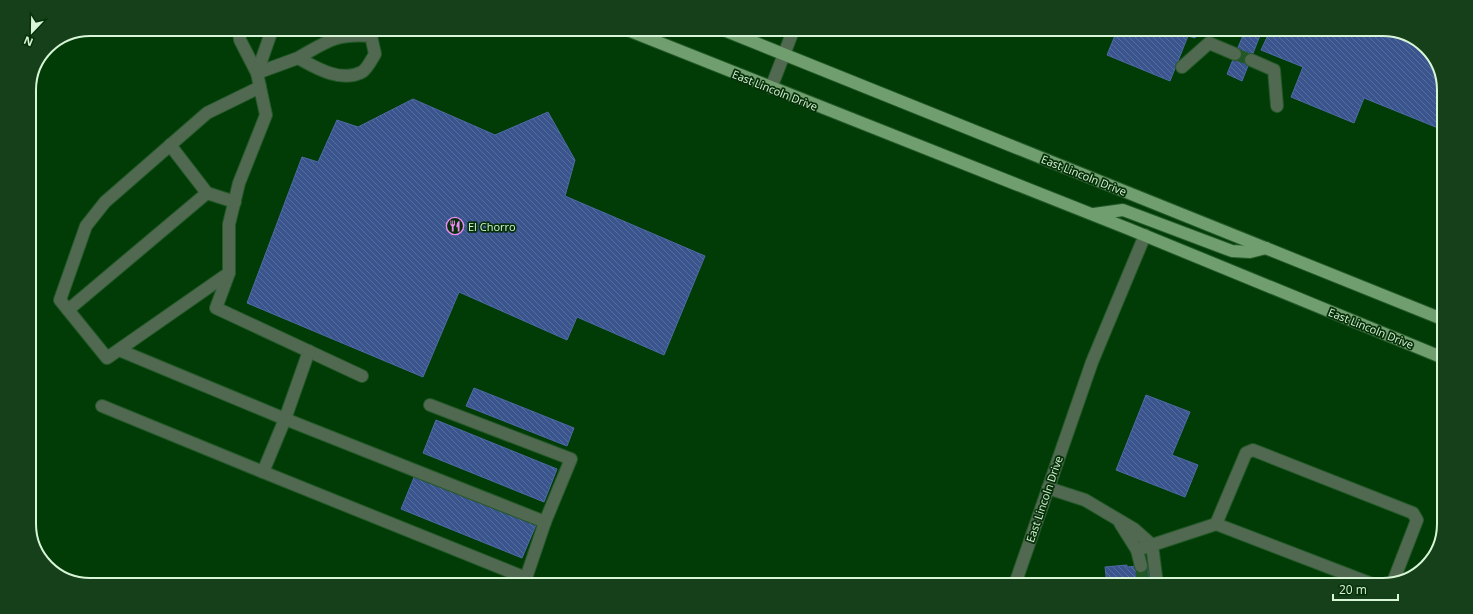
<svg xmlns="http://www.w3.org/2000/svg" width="1473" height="614" font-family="'Open Sans',sans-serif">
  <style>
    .building { fill: url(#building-back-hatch); stroke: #4e6aa5 }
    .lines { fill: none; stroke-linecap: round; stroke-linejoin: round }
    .minor-tunnel { stroke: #215826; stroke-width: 12; stroke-dasharray: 12 6; stroke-linecap: butt }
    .minor-casing { stroke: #235a28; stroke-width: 14 }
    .major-casing { stroke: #235a28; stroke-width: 14 }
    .minor { stroke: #516851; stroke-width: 12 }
    .major { stroke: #709e6f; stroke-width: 12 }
    .labels { text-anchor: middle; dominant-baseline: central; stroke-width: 3.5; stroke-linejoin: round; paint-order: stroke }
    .street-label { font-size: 11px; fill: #d8f5d7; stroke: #053008 }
    .poi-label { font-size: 11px; fill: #d8f5d7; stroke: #053008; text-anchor: start }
    .rim { fill: none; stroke: #d8f5d7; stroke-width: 2 }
  </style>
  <defs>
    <pattern id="building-back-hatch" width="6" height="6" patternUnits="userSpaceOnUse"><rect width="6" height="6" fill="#3a548e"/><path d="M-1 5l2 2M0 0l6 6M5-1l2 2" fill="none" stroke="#566d9d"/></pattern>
  </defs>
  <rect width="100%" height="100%" fill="#013c07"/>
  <g class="building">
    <polygon points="1116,33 1197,33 1195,38 1188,36 1170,81 1107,55"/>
    <polygon points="1244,33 1261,33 1242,81 1227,74"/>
    <polygon points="1269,33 1406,34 1431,53 1444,86 1443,130 1364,98 1354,123 1291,97 1303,67 1261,50"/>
    <polygon points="413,99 495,135 548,112 575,160 565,196 705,256 664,355 577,317 567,340 459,292 423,377 247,303 302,157 318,162 337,120 358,127"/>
    <polygon points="474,388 574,428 567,446 466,406"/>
    <polygon points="1146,395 1190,412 1172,455 1198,465 1185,497 1116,470"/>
    <polygon points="436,420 557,469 544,502 423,453"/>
    <polygon points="415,475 536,525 522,558 401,509"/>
    <polygon points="1127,565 1127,567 1151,565 1152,582 1107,584 1105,567"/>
  </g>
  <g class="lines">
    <g class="minor-tunnel">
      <polyline points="1235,54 1251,60"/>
      <polyline points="1141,566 1143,583"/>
    </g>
    <defs>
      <g id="minor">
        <polyline points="239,30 240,40 257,73 266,115 239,183 229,224 229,273 216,308 362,376"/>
        <polyline points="1251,60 1274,70 1277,106"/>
        <polyline points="1182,67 1209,43 1235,54"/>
        <path d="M 257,73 L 298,58 C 316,68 341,83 362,72 C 367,69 372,59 375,54 L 371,36 C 336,33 326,42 298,58"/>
        <polyline points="257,73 272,30"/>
        <polyline points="771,88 793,31"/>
        <polyline points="207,193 235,202"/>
        <polyline points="229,273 107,358 60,300 86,226 105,202 207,113 260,87"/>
        <polyline points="68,310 207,193 170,145"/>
        <polyline points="119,350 285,419 309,351"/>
        <polyline points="102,406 263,472 285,419 545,522"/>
        <polyline points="263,472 526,578 545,522 571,459 430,405"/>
        <polyline points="1048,488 1085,500 1134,529 1152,545 1157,584"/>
        <polyline points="1120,523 1137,550 1141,566"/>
        <polyline points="1216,524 1246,453 1253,450 1413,513 1417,520 1393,582"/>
        <polyline points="1137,550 1216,524 1375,585"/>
        <polyline points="1143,583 1143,584"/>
        <polyline points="1015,584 1092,362 1145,235"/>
      </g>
      <g id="major">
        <polyline points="630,31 1129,229 1441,357"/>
        <polyline points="726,31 1442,319"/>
        <polyline points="1094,214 1123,210 1232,251 1250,252 1266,248"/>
      </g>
    </defs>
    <use href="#minor" class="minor-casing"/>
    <use href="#major" class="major-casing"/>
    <use href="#minor" class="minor"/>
    <use href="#major" class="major"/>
  </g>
  <defs>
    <symbol id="restaurant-ring" viewBox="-11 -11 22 22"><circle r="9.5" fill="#053008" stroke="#ee8bf7" stroke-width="1.5"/><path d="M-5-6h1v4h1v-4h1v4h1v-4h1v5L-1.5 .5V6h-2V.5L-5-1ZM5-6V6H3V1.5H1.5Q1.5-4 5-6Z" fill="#ee8bf7"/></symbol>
  </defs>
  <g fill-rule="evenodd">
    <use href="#restaurant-ring" x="445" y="216" width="20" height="20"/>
  </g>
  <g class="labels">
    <g class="street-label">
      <text transform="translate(775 90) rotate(22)">East Lincoln Drive</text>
      <text transform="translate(1084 175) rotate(22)">East Lincoln Drive</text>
      <text transform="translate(1371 328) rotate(22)">East Lincoln Drive</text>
      <text transform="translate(1044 499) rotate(-71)">East Lincoln Drive</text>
    </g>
    <g class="poi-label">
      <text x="468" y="226">El Chorro</text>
    </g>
  </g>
  <path d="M0 0H1473V614H0ZM90 36H1383A54 54 0 0 1 1437 90V524A54 54 0 0 1 1383 578H90A54 54 0 0 1 36 524V90A54 54 0 0 1 90 36Z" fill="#164019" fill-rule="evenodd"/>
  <path class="rim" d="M90 36H1383A54 54 0 0 1 1437 90V524A54 54 0 0 1 1383 578H90A54 54 0 0 1 36 524V90A54 54 0 0 1 90 36Z"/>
  <g transform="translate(32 32) rotate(202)" stroke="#053008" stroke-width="3" paint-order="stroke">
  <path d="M0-3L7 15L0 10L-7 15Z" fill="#d8f5d7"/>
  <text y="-6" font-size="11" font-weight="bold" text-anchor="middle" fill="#d8f5d7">N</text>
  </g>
  <path d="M1333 594v6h65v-6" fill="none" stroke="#d8f5d7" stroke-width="2"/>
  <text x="1339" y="594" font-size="12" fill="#d8f5d7" stroke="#053008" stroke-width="3" paint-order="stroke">20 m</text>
</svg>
